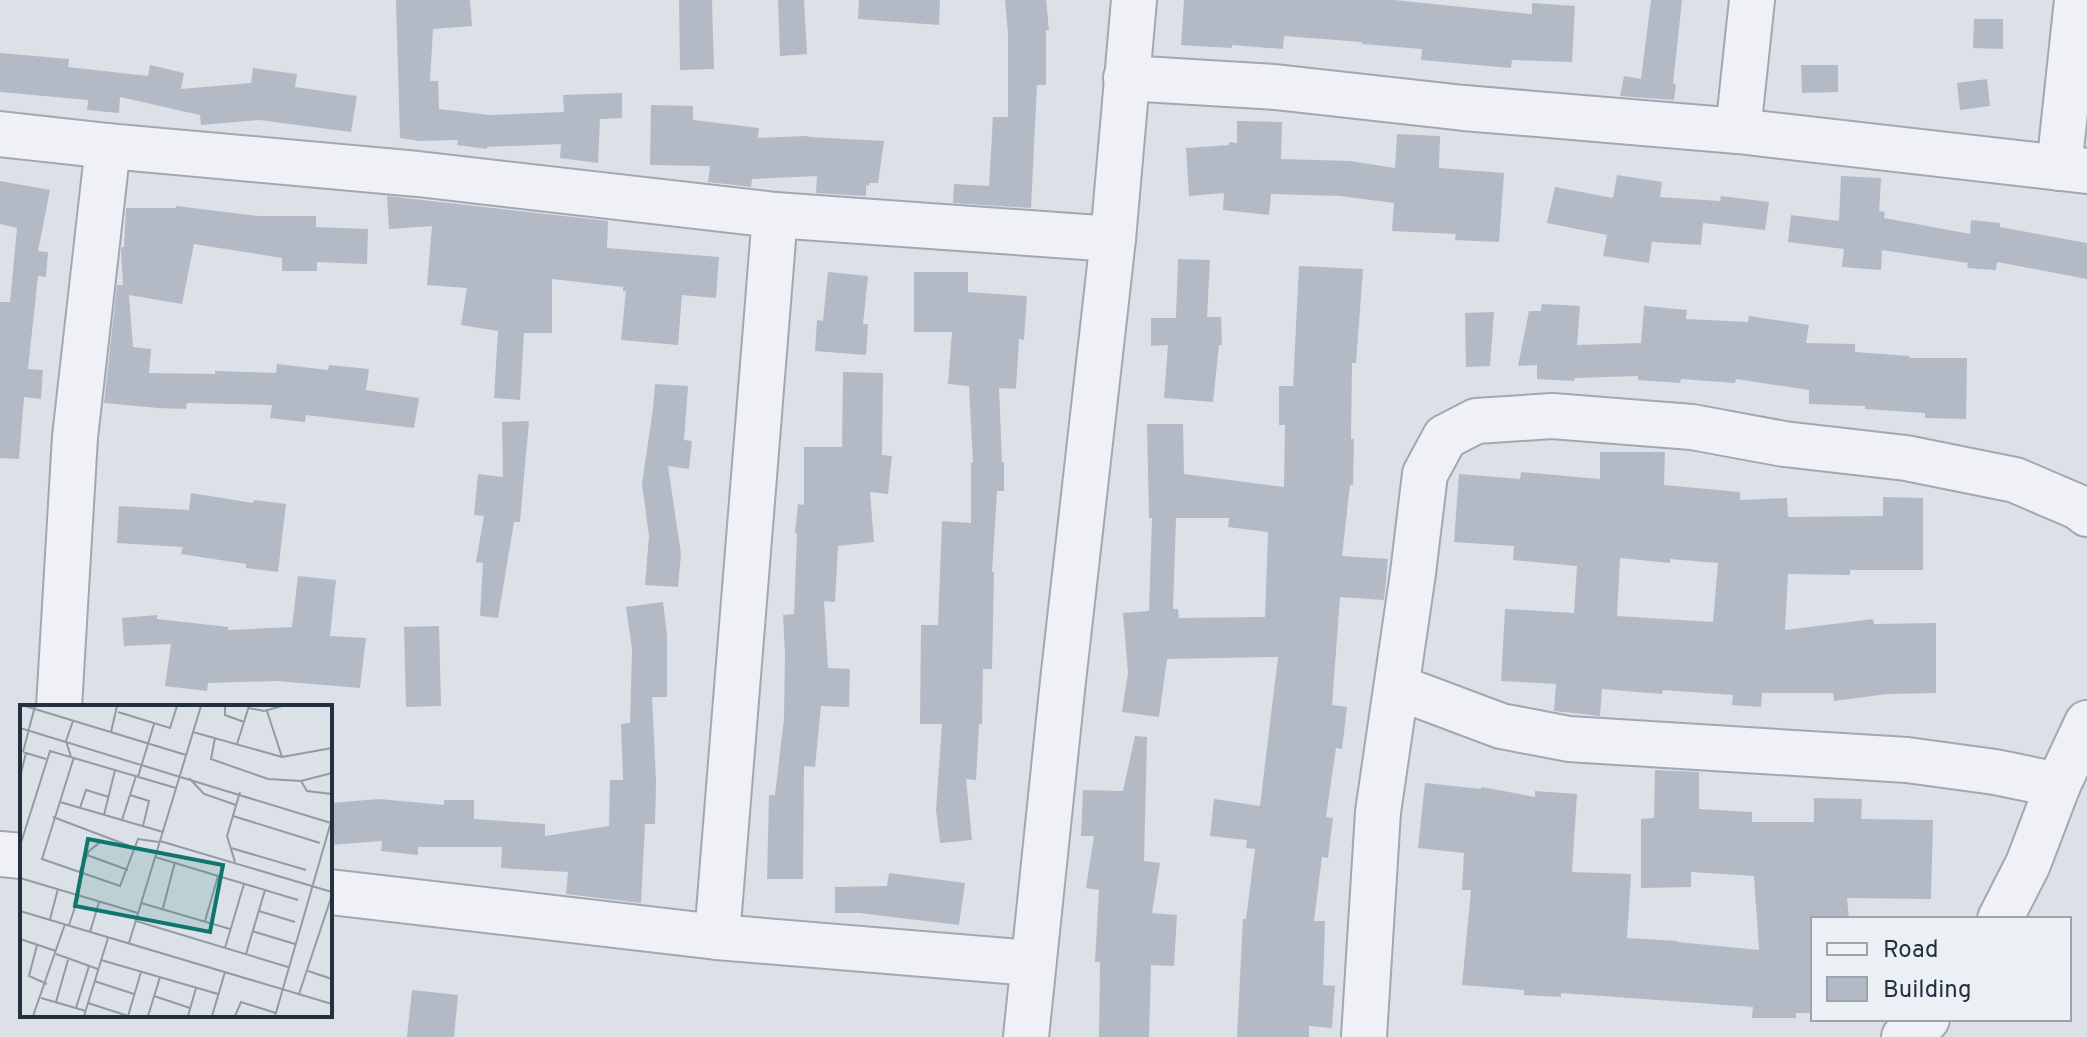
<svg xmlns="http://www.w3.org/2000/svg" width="2087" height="1037" font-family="Overpass,sans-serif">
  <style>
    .building { fill: #b3bac5; fill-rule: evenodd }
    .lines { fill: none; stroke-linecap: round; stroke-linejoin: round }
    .minor-casing { stroke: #a1a8b1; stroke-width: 48 }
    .minor { stroke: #eff1f6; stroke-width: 44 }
    .inset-road { fill: none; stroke: #929aa4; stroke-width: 2 }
    .view { fill: #0f766e; fill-opacity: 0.15; stroke: #0f766e; stroke-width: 4 }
    .inset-edge { fill: none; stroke: #242f3f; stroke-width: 4 }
  </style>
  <rect width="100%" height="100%" fill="#dce1e7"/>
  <g class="building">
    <polygon points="396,0 470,0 472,26 433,29 430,81 438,81 439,109 490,115 564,112 563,95 622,93 622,118 600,119 598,163 560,158 561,144 487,147 487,149 457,145 458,140 420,141 400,138"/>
    <polygon points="679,0 712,0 714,69 680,70"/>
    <polygon points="778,0 804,0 807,54 780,56"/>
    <polygon points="859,0 940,0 939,25 858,19"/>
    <polygon points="1005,0 1046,0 1049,30 1046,30 1046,85 1037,85 1031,208 953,203 954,184 989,186 993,117 1008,117 1008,34"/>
    <polygon points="1184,0 1394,0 1532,14 1532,3 1575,6 1572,62 1512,60 1511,68 1421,60 1422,49 1362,44 1362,42 1284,36 1283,49 1232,45 1232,48 1181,45"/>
    <polygon points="1651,0 1682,0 1673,84 1676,84 1674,100 1620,96 1624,76 1641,79"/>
    <polygon points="1974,19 2003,19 2003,49 1973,48"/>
    <polygon points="0,53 69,59 68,67 148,76 150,65 184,73 181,89 251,83 253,68 297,74 295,87 357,96 351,132 259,120 201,125 200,115 120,97 119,113 87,110 88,100 0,92"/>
    <polygon points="1801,65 1838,65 1838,92 1802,93"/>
    <polygon points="1987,79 1990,106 1960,110 1957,83"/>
    <polygon points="651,105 693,106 693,120 759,128 758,138 808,136 809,137 884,141 878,183 869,183 869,186 866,185 866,196 816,193 817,176 752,179 751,187 708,182 710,166 650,165"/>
    <polygon points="1237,121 1282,122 1281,159 1350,161 1395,168 1397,134 1440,136 1439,168 1504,173 1499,242 1455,240 1456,234 1392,231 1394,203 1340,196 1271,194 1269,215 1223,210 1224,193 1189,196 1186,148 1229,145 1229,142 1237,143"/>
    <polygon points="1617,175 1662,182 1660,197 1720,201 1721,196 1769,202 1765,230 1703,223 1701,245 1652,242 1649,263 1603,256 1607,235 1547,223 1555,187 1613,198"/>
    <polygon points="1841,176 1881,178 1879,211 1885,212 1884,218 1970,234 1971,220 2000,223 2000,227 2087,243 2087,279 1997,262 1996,270 1967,268 1968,263 1882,250 1881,270 1842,267 1844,249 1788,242 1791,215 1839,221"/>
    <polygon points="0,181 50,190 38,251 48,252 46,277 38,276 28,369 43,370 41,399 24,397 19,459 0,458 0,302 10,302 17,228 0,224"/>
    <polygon points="387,196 608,221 607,248 719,257 716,298 682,295 678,345 621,340 626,291 623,291 623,287 552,279 552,333 524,333 520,400 494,398 498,331 461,325 467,288 427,285 432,226 389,229"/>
    <polygon points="176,206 259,216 316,216 316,227 368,229 367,264 317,262 317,271 282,271 282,258 194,244 182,304 129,295 133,347 151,349 149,373 215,374 215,371 276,373 277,364 328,370 329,365 369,369 366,390 419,398 414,428 306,415 305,422 270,418 272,405 187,403 186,409 158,408 104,403 117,285 123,285 121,250 122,247 124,247 126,208 176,208"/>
    <polygon points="1178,259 1210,260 1207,317 1221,317 1222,345 1219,345 1213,402 1164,398 1168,345 1151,346 1151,318 1176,318"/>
    <path d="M 1299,266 L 1363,269 L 1356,363 L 1352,363 L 1351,439 L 1354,439 L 1353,485 L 1350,485 L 1342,556 L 1388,559 L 1384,600 L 1340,597 L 1332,705 L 1347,707 L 1342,749 L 1336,748 L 1326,817 L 1333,818 L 1328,858 L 1322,857 L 1314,921 L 1325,921 L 1323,985 L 1335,986 L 1332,1028 L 1309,1026 L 1309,1037 L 1237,1037 L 1243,919 L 1246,919 L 1255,849 L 1246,848 L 1247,840 L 1210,836 L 1214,799 L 1260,806 L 1278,657 L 1167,659 L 1159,717 L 1122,712 L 1128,673 L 1123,613 L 1149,611 L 1152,518 L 1149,518 L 1147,424 L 1183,424 L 1184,474 L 1284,487 L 1285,425 L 1279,425 L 1279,386 L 1293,386 ZM 1176,518 L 1229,518 L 1228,527 L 1268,532 L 1265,617 L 1179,618 L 1178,609 L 1173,609 Z"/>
    <polygon points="828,272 868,276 863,324 868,324 866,355 815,351 817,320 823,321"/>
    <polygon points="914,272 968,272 968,292 1027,296 1024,340 1019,339 1016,389 999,388 1002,462 1004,462 1004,491 997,491 992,572 994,572 992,669 983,669 982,724 979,724 976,780 966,779 972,840 940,843 936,810 942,724 920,724 921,625 938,625 942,521 971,523 971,463 973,463 969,386 948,384 952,332 914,332"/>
    <polygon points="1542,304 1580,306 1577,345 1641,343 1644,306 1687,310 1686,319 1748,322 1749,316 1809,325 1806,343 1855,344 1855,352 1910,356 1909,358 1967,358 1966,419 1925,418 1925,413 1865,409 1865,406 1809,404 1809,390 1736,379 1735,383 1681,379 1680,383 1638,380 1638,376 1575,378 1574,381 1537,379 1537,365 1518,366 1529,311 1541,311"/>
    <polygon points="1494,312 1490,366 1466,367 1465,313"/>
    <polygon points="843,372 883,373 882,455 892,456 888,494 870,492 874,542 838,546 835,602 824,601 828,668 850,669 849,707 821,706 815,767 804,766 803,879 767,879 769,795 775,795 784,719 785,654 783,615 794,614 797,534 795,533 798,504 804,505 804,447 842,447"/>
    <polygon points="655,384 688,386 684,440 692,441 689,469 668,466 681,554 678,587 645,585 649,536 642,484 653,409"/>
    <polygon points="529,421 520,522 514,522 498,618 480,616 483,563 476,562 484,516 474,515 478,474 503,477 502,422"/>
    <path d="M 1600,452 L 1665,452 L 1664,485 L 1740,492 L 1740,500 L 1787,498 L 1788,517 L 1883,516 L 1883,497 L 1923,498 L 1923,570 L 1850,570 L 1850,575 L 1788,574 L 1785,630 L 1873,619 L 1874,624 L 1936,623 L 1936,693 L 1887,694 L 1834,701 L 1833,693 L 1762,693 L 1761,707 L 1732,705 L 1733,695 L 1663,690 L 1662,694 L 1602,689 L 1600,716 L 1554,711 L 1556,684 L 1501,681 L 1505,609 L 1574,613 L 1577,566 L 1513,560 L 1514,546 L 1454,542 L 1459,474 L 1520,479 L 1521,472 L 1600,479 ZM 1620,558 L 1670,563 L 1670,559 L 1718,563 L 1713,622 L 1617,616 Z"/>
    <polygon points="191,493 253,503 254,500 286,504 278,572 246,568 246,564 181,554 183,547 117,543 119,506 189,510"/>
    <polygon points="298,576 336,580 330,636 366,638 360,688 277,681 208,683 207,691 165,686 171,644 124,646 122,618 157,615 157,619 228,627 228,630 292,627"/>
    <polygon points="663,602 667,636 667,697 652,697 656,781 655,824 645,824 641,903 566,894 568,872 501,868 502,847 418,847 418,855 381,851 382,841 330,845 330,803 379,799 444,805 444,800 474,800 474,819 545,824 545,836 609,826 610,780 623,780 621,724 630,723 632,649 626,607"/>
    <polygon points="439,626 441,706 406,707 404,627"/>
    <polygon points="1135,736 1147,737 1144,861 1160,863 1152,913 1177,915 1174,966 1151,965 1149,1037 1099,1037 1100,962 1095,962 1099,890 1086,888 1094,836 1081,836 1083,790 1123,791"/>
    <polygon points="1655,770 1699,772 1699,809 1752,812 1752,822 1814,822 1814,798 1862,799 1861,819 1933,820 1931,899 1847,898 1849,919 1813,919 1813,1013 1796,1013 1796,1018 1752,1018 1753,1007 1561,993 1561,997 1524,995 1524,990 1462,985 1471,890 1462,890 1464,853 1418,848 1425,783 1481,789 1482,787 1535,797 1535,791 1577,794 1572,872 1631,874 1627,938 1678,941 1677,942 1759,950 1754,876 1691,872 1691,887 1641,888 1641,819 1654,818"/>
    <polygon points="889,873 965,883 959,925 859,913 835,913 835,887 887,886"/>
    <polygon points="412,990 458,995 454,1037 407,1037"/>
  </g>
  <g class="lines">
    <defs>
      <g id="minor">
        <polyline points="1126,78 1275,87 1464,108 1738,131 2087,171"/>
        <polyline points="1738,131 1752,0"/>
        <polyline points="0,134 108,146 418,174 775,215 1113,239"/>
        <polyline points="2059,168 2077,0"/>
        <polyline points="1397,687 1501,726 1569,739 1907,760 1995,772 2058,785"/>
        <polyline points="59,707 75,437 108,146"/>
        <polyline points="0,854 22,856"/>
        <polyline points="330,892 717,937 1032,963"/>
        <polyline points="2000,919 2028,864 2058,785 2087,723"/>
        <polyline points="717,937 775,215"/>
        <polyline points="1026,1037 1063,681 1113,239 1134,0"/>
        <polyline points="1364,1037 1378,812 1413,573 1425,474 1445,437 1476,421 1552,416 1692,427 1784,444 1906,458 2015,480 2078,507 2087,514"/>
        <polyline points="1904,1037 1918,1028 1927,1019"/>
      </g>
    </defs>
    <use href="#minor" class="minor-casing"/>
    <use href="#minor" class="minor"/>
  </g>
  <g transform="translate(20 705)">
    <rect width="312" height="312" fill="#dce1e7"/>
    <path class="inset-road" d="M 5,1 L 166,50M 205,1 L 205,10 L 224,17M 229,3 L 244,6 L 262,1M 247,6 L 262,52M 98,7 L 150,23 L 157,1M 0,23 L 311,118M 91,27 L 97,1M 173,27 L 262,52 L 312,43M 195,33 L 191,54 L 248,74 L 281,76 L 312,68M 217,39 L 229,1M 3,47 L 15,1M 3,47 L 26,54M 51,52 L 46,36 L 53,16M 54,52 L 22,154 L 100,181 L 118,134 L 139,137M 0,72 L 6,48M 118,72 L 134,19M 169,73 L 184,89 L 216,100M 281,76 L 287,86 L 312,89M 110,90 L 129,96 L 123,121M 40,97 L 143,127M 60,103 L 66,85 L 89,92M 84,110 L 95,65M 213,111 L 300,138M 33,112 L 115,143M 102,115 L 116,71M 140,136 L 312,187M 0,141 L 30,46 L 156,83M 211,143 L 286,165M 67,150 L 108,165M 135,152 L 278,195M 215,157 L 207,131 L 220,87M 60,166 L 69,146 L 83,135M 0,173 L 118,208M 121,198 L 210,224M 143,203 L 155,157M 0,206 L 312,299M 239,206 L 275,217M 30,214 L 38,184M 116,216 L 268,262M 185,216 L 198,171M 49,220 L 59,190M 232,226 L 275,239M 70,227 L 79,197M 0,234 L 36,246M 109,238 L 181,1M 17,240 L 9,271 L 27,279M 205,243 L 224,179M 36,249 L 78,264M 226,249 L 245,185M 81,255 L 198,289M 288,266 L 312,274M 74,276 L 114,289M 279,289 L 312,190M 134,291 L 170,303M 21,293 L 66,306M 36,297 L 48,255M 68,298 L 108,311 L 121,267M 56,303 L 69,261M 13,311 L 45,219M 64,311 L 88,233M 128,311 L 140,272M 168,311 L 176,283M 192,311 L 205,267M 215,311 L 221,297 L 256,308M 255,311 L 311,117"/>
    <path class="view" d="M 68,134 L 203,160 L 190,227 L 55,201 Z"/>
    <rect width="312" height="312" class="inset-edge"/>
  </g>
  <rect x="1811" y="917" width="260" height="104" fill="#ebf0f5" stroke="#9ba3ac" stroke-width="2"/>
  <rect x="1827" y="943" width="40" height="12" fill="#eff1f6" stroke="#9ba3ac" stroke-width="2"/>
  <text x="1883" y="957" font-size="24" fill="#242f3f">Road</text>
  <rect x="1827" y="977" width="40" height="24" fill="#b3bac5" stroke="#9ba3ac" stroke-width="2"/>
  <text x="1883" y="997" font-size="24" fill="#242f3f">Building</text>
</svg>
